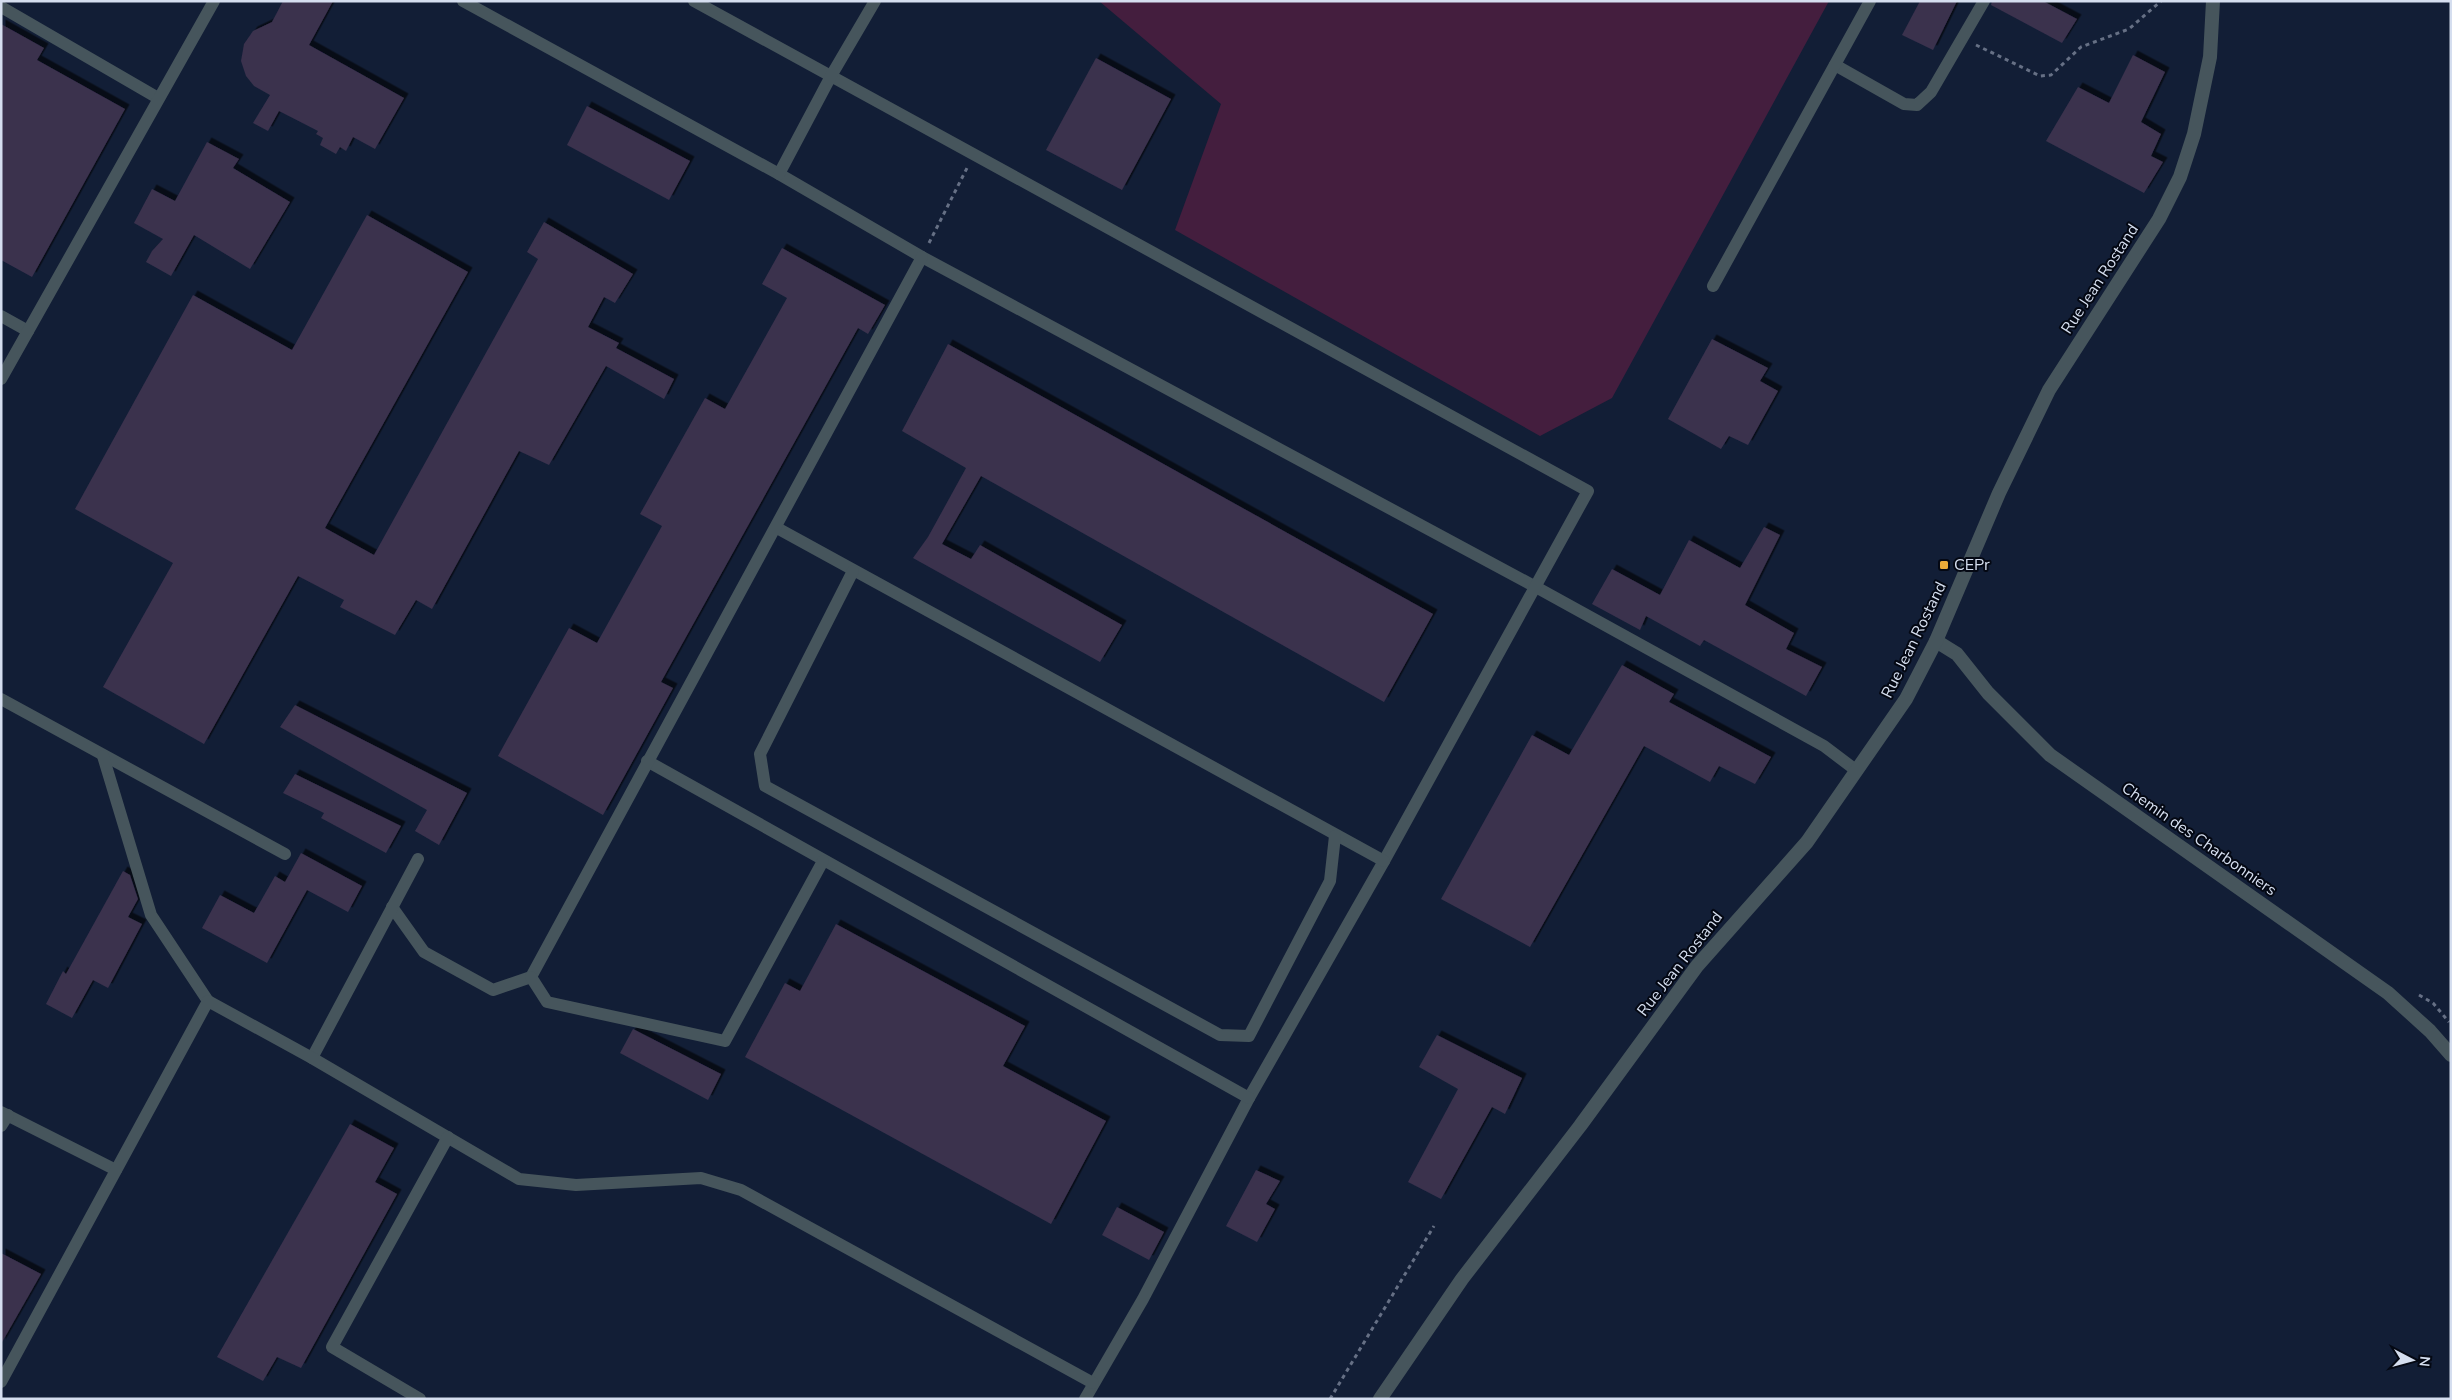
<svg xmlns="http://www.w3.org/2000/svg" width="2452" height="1400" font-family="'Nunito Sans',sans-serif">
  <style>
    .green { fill: #441e3e }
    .building { fill: #3a314d; filter: url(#shadow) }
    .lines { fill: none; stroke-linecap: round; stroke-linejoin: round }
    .path { stroke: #667085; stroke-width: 3; stroke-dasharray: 4 4; stroke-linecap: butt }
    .service { stroke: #46555c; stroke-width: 12 }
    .minor { stroke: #46555c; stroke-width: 14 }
    .tertiary { stroke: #46555c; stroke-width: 14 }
    .poi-dot { fill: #eaaa39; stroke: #040813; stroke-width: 2 }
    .labels { text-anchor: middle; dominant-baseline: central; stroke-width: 4; stroke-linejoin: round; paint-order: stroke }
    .street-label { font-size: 16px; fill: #d5deef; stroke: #040813 }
    .poi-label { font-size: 16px; fill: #d5deef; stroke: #040813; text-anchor: start }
  </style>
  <defs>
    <filter id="shadow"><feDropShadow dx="4.5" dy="-4.5" stdDeviation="0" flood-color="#0009"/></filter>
  </defs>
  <rect width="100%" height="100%" fill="#121e36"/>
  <polygon class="green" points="1099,1 1829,1 1612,398 1540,436 1175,230 1221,104"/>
  <g class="building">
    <polygon points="283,1 333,1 309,45 404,98 375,149 353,137 346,151 340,147 336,154 320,145 323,138 316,134 318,131 279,111 268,131 253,123 270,95 254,86 246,76 241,61 244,44 253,31 272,22"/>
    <polygon points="1920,1 1957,1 1933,50 1902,35"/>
    <polygon points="1992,1 2043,1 2077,19 2062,43 1991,5"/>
    <polygon points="1,24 44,48 37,60 125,109 32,277 1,260"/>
    <polygon points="2133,55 2165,72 2141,122 2161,134 2151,156 2163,162 2144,193 2046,141 2078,87 2109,103"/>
    <polygon points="1096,58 1171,99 1122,190 1046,150"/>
    <polygon points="587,106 690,161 669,200 567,145"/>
    <polygon points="207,142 239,159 233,168 290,202 250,269 194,235 171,276 146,262 152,251 163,239 134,223 152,189 175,201"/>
    <polygon points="367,215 468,272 325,528 374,555 538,259 527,252 544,222 633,274 615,303 604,297 588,327 619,343 616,348 674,379 664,399 606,366 549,465 519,451 432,609 416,600 395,635 340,607 344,600 298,576 204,744 103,687 173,563 75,509 193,295 292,350"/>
    <polygon points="782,248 885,305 868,334 858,328 661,682 673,688 603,815 498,756 569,628 597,643 662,526 640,514 705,398 725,409 787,298 762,284"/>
    <polygon points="1712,339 1768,368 1760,381 1778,391 1748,445 1729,436 1721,449 1668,419"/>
    <polygon points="948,344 1433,614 1384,702 981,476 942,544 971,559 980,545 1122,625 1100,662 913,558 928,537 966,468 902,431"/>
    <polygon points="1764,527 1780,535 1745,605 1794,633 1786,649 1822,667 1806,696 1704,640 1700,646 1646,616 1640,630 1592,604 1612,569 1660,595 1689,540 1740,568"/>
    <polygon points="1622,665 1674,694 1669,702 1771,757 1755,784 1719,766 1710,782 1644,746 1530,947 1441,899 1532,735 1569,755"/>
    <polygon points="295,705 467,793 439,845 415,831 427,810 280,727"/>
    <polygon points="295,774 401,826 386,853 321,818 324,813 283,793"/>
    <polygon points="301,853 362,886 348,912 307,890 267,963 202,928 220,895 254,913 275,876 285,882"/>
    <polygon points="123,871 130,875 138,899 128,917 142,924 108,988 93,980 72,1018 46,1004 63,971 66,974"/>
    <polygon points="836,924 1025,1026 1003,1066 1106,1121 1051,1224 745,1057 785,983 800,991"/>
    <polygon points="633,1029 721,1074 708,1100 620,1053"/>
    <polygon points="1437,1035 1522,1078 1505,1114 1492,1107 1441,1199 1408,1182 1458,1089 1419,1067"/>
    <polygon points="350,1124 394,1148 375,1182 397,1194 301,1368 277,1357 263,1381 217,1357"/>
    <polygon points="1256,1170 1280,1181 1266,1204 1275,1209 1257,1242 1226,1226"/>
    <polygon points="1117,1207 1164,1232 1149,1260 1102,1235"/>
    <polygon points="1,1253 41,1274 1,1344"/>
  </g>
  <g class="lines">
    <g class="path">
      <polyline points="1976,45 2040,76 2051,75 2081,47 2129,29 2161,1"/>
      <polyline points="929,243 967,168"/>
      <polyline points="2419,995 2433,1003 2449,1022"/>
      <polyline points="1330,1399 1434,1226"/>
    </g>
    <g class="service">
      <polyline points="463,1 779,174 922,257 1534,586 1824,746 1857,771"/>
      <polyline points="694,1 1588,491 1384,861 1249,1098 1143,1299 1085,1399"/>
      <polyline points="1,7 158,98"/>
      <polyline points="1835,65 1904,104 1917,105 1931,92 1984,1"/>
      <polyline points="779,174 831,76 875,1"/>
      <polyline points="1713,286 1870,1"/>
      <polyline points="1,316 28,331"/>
      <polyline points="1,379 214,1"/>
      <polyline points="777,528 1384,861"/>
      <polyline points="853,571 760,754 765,786 1220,1035 1249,1036 1330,881 1335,836"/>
      <polyline points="1,699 285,854"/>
      <polyline points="103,756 151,915 208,1001"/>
      <polyline points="647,761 1249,1098"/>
      <path d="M 392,907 L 424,952 L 493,990 L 531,977 C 661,737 793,498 922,257"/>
      <polyline points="531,977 547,1002 725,1041 823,861"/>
      <polyline points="312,1058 418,859"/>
      <polyline points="1,1112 116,1170"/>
      <polyline points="1,1126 8,1115"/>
      <polyline points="1,1382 208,1001 312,1058 519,1179 576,1185 701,1178 741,1190 1093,1383"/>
      <polyline points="420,1399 332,1347 448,1137"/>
    </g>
    <polyline class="minor" points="1936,641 1957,654 1988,693 2050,755 2388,993 2430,1031 2451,1055"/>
    <polyline class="tertiary" points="1380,1399 1462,1279 1580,1126 1697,966 1807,842 1906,699 1936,641 1999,493 2049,390 2159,219 2180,177 2194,134 2210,57 2213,1"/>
  </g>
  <rect class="poi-dot" x="1939" y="560" width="10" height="10" rx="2.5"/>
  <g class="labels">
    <g class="street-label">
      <text transform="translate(2100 279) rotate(-57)">Rue Jean Rostand</text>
      <text transform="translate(1914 640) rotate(-64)">Rue Jean Rostand</text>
      <text transform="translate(2199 839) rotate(35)">Chemin des Charbonniers</text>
      <text transform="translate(1680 964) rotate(-52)">Rue Jean Rostand</text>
    </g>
    <g class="poi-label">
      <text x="1954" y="565">CEPr</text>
    </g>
  </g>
  <rect width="2452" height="1400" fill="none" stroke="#d5deef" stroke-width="5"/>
  <g transform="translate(2412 1360) rotate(96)" stroke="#040813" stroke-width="4" paint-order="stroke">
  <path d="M0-4L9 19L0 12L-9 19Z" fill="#d5deef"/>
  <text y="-8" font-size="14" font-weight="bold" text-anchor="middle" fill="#d5deef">N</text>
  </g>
</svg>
